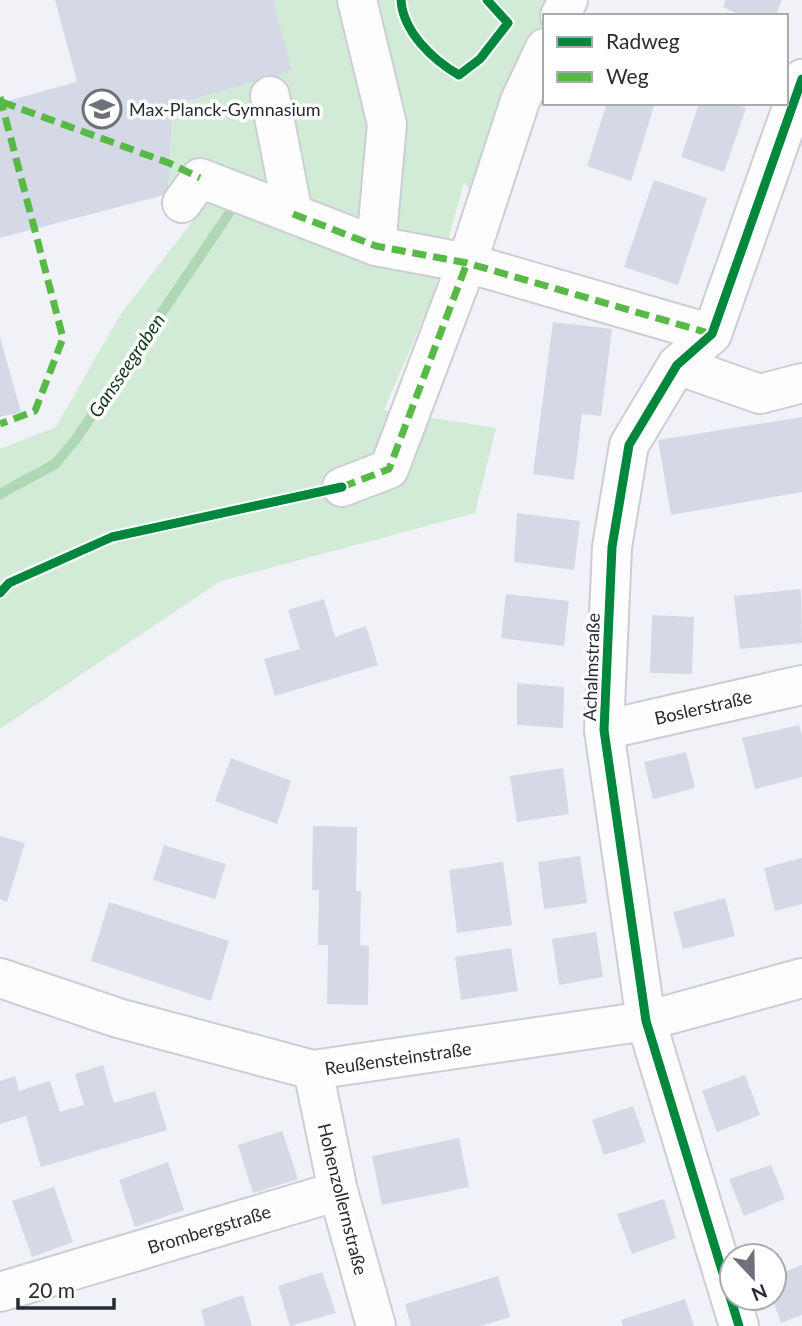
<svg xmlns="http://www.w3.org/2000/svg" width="802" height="1326" font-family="Lato,sans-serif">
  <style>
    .green { fill: #d1ebd6 }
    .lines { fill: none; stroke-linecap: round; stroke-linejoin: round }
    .stream { stroke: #afd7b6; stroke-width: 10 }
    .building { fill: #d5d9e5 }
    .minor-casing { stroke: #ccced5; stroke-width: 42 }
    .path { stroke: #dcdcde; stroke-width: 4.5; stroke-dasharray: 5 5; stroke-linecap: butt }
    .minor { stroke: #fdfdfe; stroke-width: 38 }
    .quiet { stroke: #58b947; stroke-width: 7; stroke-dasharray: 14 7; stroke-linecap: butt }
    .cycleway-casing { stroke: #fff; stroke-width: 13 }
    .cycleway { stroke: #00873e; stroke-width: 9 }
    .labels { text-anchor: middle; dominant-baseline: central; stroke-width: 7; stroke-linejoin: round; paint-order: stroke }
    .poi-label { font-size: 18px; fill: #282b34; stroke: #fff; text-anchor: start }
    .street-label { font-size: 18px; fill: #282b34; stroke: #fff }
    .water-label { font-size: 19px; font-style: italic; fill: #0c3615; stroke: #fff }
  </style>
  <rect width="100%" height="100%" fill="#f1f2f8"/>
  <polygon class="green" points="273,0 554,0 511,90 476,199 464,182 433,296 384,410 496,428 475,513 221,581 0,729 0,449 56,427 120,315 192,222 182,204 168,194 173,105 291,71"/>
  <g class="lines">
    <polyline class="stream" points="0,494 55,464 76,439 230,212"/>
  </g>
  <g class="building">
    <polygon points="55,0 273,0 292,71 173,105 168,194 0,238 0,103 77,82"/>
    <polygon points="726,0 782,0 775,16 742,16 723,7"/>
    <polygon points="607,103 655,103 631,181 587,166"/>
    <polygon points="699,103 733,103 746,108 724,172 681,157"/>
    <polygon points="654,180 707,198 678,285 624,267"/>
    <polygon points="553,322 612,329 601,416 582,414 574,480 533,474"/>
    <polygon points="0,337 21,412 0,417"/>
    <polygon points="802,417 802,492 671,515 658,440"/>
    <polygon points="517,513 580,521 574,570 514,562"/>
    <polygon points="801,589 802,643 740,649 734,596"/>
    <polygon points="506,594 569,601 564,646 501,638"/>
    <polygon points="324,599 335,637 366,626 378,665 275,696 264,659 300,649 288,610"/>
    <polygon points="652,615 694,617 692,674 650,673"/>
    <polygon points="517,683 564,687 563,728 517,725"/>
    <polygon points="799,725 802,736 802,777 755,789 742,738"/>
    <polygon points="686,752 695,788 653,799 644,762"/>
    <polygon points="231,758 291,781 277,824 215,801"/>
    <polygon points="563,768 569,814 517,822 510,776"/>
    <polygon points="313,826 357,827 356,891 361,891 360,945 369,946 368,1005 327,1004 328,945 318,945 319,890 312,890"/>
    <polygon points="0,836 25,843 7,902 0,899"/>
    <polygon points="164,845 226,864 215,899 153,880"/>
    <polygon points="580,856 587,903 544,909 538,862"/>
    <polygon points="802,858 802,904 775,911 764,868"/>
    <polygon points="503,862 512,925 457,933 449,870"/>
    <polygon points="725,898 735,936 683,949 673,912"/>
    <polygon points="109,902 229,941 211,1001 91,961"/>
    <polygon points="596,932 603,977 559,985 552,939"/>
    <polygon points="511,948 518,991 461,1000 455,957"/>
    <polygon points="103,1065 114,1103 155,1091 167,1130 41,1167 26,1116 0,1124 0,1081 15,1076 19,1091 50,1081 60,1112 84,1105 75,1074"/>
    <polygon points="745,1075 760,1115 717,1132 702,1091"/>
    <polygon points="633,1106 646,1142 604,1155 592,1120"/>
    <polygon points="282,1131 298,1179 253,1193 238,1145"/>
    <polygon points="459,1138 469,1187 382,1205 372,1156"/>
    <polygon points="168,1162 184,1210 135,1227 119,1180"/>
    <polygon points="771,1165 785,1199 744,1216 729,1179"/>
    <polygon points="54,1187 73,1242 32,1257 12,1201"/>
    <polygon points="664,1199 676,1238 632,1254 617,1214"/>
    <polygon points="802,1265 802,1315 781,1323 772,1298 774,1276"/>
    <polygon points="322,1272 336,1313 290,1326 278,1286"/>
    <polygon points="498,1276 510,1317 481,1326 411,1326 405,1304"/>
    <polygon points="243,1295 252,1326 205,1326 201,1310"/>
    <polygon points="685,1299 694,1326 623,1326 621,1320"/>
  </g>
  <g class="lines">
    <defs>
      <g id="minor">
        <polyline points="357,0 387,124 376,246"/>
        <polyline points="560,16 568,0"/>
        <polyline points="270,96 293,214"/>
        <polyline points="182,203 200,178 376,246 467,263 712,334"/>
        <polyline points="677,365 760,394 802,383"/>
        <polyline points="342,487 389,469 467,263 520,101 545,48"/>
        <polyline points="604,730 802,685"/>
        <polyline points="0,978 118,1018 313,1070 646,1021 802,978"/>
        <polyline points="313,1070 338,1191 376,1326"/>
        <polyline points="0,1292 338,1191"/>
        <polyline points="739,1326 646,1021 604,730 612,547 629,445 677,365 712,334 802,79"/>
      </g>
    </defs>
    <use href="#minor" class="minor-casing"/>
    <polyline class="path" points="0,593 9,583 112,537 311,494"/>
    <use href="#minor" class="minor"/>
    <g class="quiet">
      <polyline points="0,97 63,338 35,411 0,424"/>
      <polyline points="2,102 169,163 200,178"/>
      <polyline points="293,214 376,246 467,263 712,334"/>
      <polyline points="342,487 389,469 467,263"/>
    </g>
    <defs>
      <g id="cycleway">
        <path d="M 401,0 C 403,32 433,60 459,75 L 480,59 L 508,23 L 487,0"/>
        <polyline points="0,593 9,583 112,537 342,487"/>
        <polyline points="739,1326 646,1021 604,730 612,547 629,445 677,365 712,334 802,79"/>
      </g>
    </defs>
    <use href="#cycleway" class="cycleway-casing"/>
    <use href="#cycleway" class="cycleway"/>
  </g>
  <defs>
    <symbol id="school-ring" viewBox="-11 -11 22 22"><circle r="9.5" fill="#fff" stroke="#6e7179" stroke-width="1.5"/><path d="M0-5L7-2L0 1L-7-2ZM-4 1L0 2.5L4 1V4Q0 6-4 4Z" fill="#6e7179"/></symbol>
  </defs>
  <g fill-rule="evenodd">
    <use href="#school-ring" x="80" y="87" width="44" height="44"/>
  </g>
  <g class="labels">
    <g class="poi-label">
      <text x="129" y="109">Max-Planck-Gymnasium</text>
    </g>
    <g class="street-label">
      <text transform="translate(591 667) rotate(-88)">Achalmstraße</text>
      <text transform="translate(703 707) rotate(-13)">Boslerstraße</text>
      <text transform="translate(398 1058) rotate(-8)">Reußensteinstraße</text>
      <text transform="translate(343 1199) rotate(76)">Hohenzollernstraße</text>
      <text transform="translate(209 1229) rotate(-17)">Brombergstraße</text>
    </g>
    <g class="water-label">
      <text transform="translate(126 365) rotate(-56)">Gansseegraben</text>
    </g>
  </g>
  <rect x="543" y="14" width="245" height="91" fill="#ffffff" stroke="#a9aaae" stroke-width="2"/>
  <rect x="557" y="37" width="35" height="10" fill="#00873e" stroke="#a9aaae" stroke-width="2"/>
  <text x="606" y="49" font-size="21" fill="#282b34">Radweg</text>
  <rect x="557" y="72" width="35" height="10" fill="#58b947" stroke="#a9aaae" stroke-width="2"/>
  <text x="606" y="84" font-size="21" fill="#282b34">Weg</text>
  <g transform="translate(753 1277) rotate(158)"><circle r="33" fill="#ffffff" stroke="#a9aaae" stroke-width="2"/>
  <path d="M0-5L12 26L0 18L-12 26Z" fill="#6e7179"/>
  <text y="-10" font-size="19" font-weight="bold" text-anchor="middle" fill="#282b34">N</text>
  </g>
  <path d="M18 1298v10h96v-10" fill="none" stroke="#282b34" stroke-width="3.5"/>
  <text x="28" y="1298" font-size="21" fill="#282b34" stroke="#ffffff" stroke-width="5" paint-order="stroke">20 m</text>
</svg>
